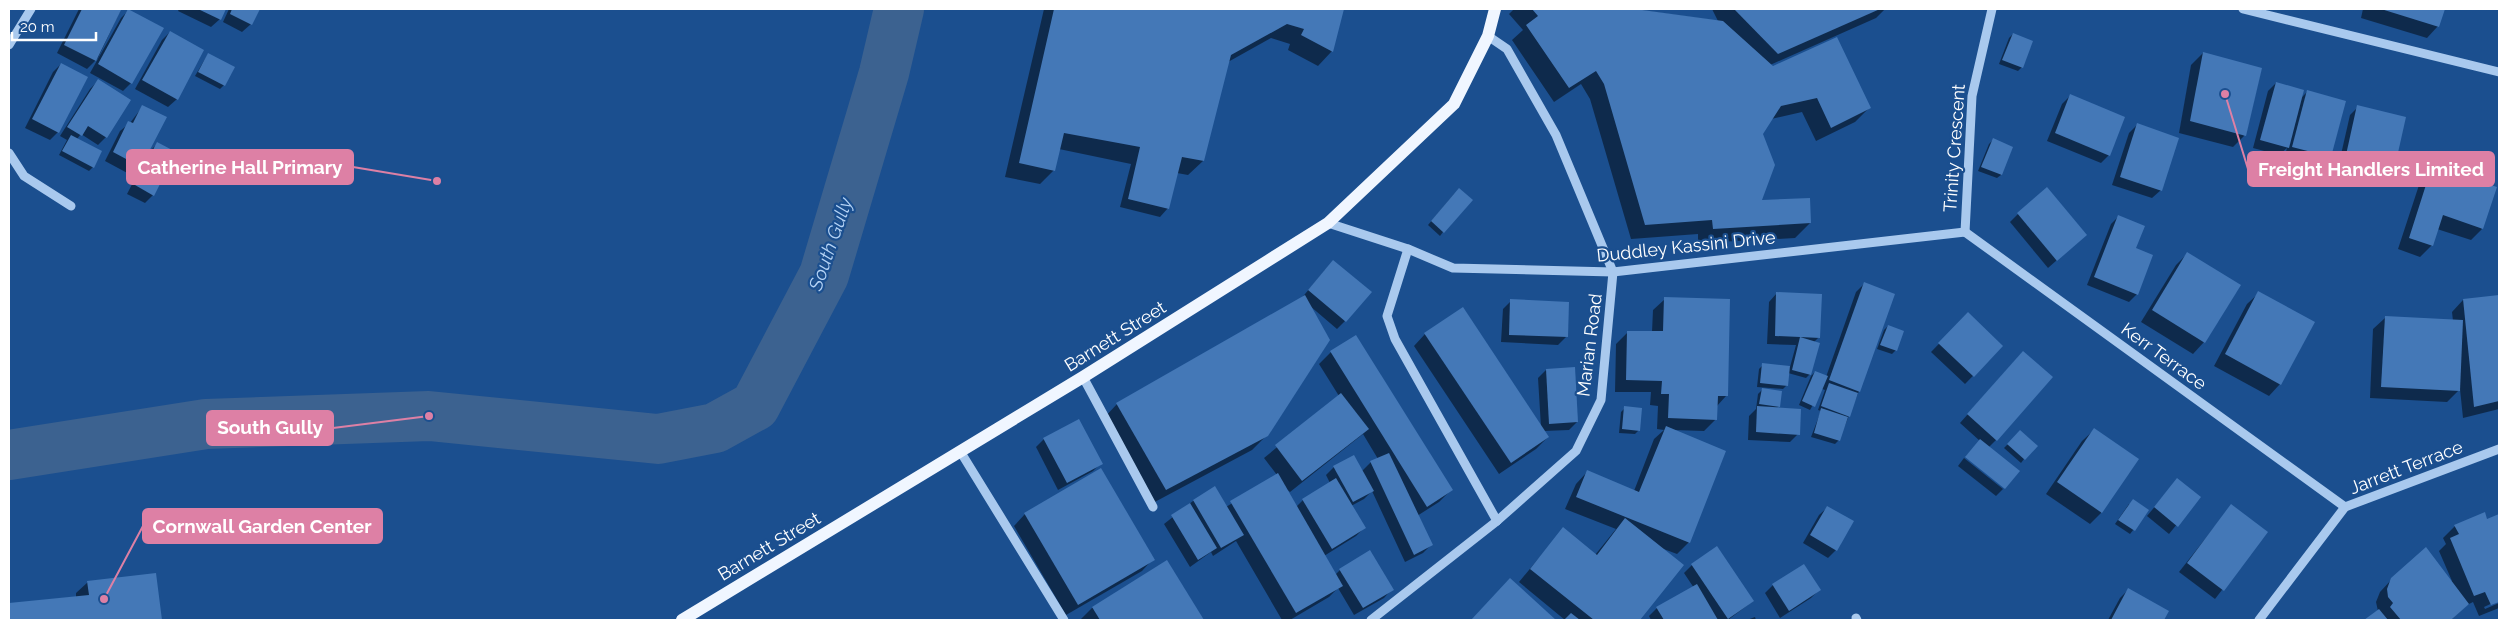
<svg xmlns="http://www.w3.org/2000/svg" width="2508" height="629" font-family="Raleway,sans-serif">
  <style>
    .shadow { fill: #0007; fill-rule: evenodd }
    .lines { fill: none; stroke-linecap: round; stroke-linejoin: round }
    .river { stroke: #3c6290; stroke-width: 50 }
    .building { fill: #4478b7 }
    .minor { stroke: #a9c9ee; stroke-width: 9 }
    .major { stroke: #f0f6ff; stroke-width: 12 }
    .labels { text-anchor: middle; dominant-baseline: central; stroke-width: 4.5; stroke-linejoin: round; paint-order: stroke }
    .street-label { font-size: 18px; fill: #fff; stroke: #1b4f8f }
    .water-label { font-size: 19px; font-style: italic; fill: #b5d3f5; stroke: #1b4f8f }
    .leader { fill: none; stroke: #dd80a5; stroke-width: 2 }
    .callout-dot { fill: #dd80a5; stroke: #1b4f8f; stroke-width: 2 }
    .callout { fill: #dd80a5; stroke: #dd80a5; stroke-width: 2 }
    .callout-label { font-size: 19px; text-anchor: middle; font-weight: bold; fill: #fff }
  </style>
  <rect width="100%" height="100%" fill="#1b4f8f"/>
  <g class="shadow">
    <polygon points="79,9 116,9 120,11 98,58 87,69 57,53"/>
    <polygon points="179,9 225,9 220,19 211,27 178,11"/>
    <polygon points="229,9 258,9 251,24 242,32 223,22"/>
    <polygon points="1044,9 1342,9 1332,51 1318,66 1288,50 1290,44 1271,38 1228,62 1203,161 1188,175 1177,173 1168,208 1160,217 1120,207 1131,164 1059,149 1054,170 1040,184 1005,177"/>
    <polygon points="1514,9 1632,9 1718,21 1712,9 1885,9 1876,18 1770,65 1869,108 1855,122 1816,141 1802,112 1771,119 1761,134 1760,202 1810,223 1795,238 1698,243 1698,234 1631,239 1590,99 1581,84 1554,102 1512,40 1523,30 1509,14"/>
    <polygon points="2363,9 2443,9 2438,26 2427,38 2361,18"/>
    <polygon points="129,10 131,83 123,91 90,73 121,18"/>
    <polygon points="170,32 177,99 168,107 135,89 162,40"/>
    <polygon points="2013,34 2022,67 2018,71 1999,64 2009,38"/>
    <polygon points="2203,53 2244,136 2233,147 2179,133 2191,65"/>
    <polygon points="208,54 224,85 220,89 195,76"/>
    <polygon points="61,64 58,132 50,140 25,128 53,72"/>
    <polygon points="98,81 106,137 98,145 81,134 77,139 93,167 89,171 59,155 67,140 60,136 90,89"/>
    <polygon points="2276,83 2300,99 2307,92 2329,156 2321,165 2285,155 2287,148 2279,155 2253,148 2268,91"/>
    <polygon points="2070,96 2109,155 2101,163 2047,141 2062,104"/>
    <polygon points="143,106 147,154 157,144 153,195 145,203 127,194 142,165 131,175 105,161 120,131 130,123"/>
    <polygon points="2358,107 2392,174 2384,182 2337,172 2350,115"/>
    <polygon points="2137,125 2161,190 2152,198 2112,185 2129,133"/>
    <polygon points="1993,140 2001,175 1997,178 1978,171 1989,144"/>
    <polygon points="2432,167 2482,229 2471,240 2437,229 2432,245 2420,257 2398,249 2421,179"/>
    <polygon points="1455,193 1443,232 1440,236 1428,225"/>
    <polygon points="2018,214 2085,235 2048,268 2010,222"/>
    <polygon points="2119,216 2134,249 2137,294 2129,302 2087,285 2111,224"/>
    <polygon points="2187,254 2204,342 2193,354 2141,322 2176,265"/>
    <polygon points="1325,270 1345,321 1337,329 1310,306 1267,435 1252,450 1151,504 1103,419 1117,404 1300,300"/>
    <polygon points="1864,284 1859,391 1839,440 1835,444 1811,437 1821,411 1818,410 1825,390 1822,389 1810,410 1799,405 1811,376 1815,372 1826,377 1856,292"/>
    <polygon points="1777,293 1819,337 1814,342 1810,374 1806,378 1788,373 1787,385 1783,389 1757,387 1759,369 1763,365 1790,367 1796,345 1767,344 1769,302"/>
    <polygon points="2259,293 2280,384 2269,396 2214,366 2247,304"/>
    <polygon points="2499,297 2499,409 2463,418 2460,389 2447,402 2370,398 2373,329 2385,318 2453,321 2452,312 2463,300"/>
    <polygon points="1665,299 1726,396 1717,406 1716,419 1704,431 1673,430 1689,542 1677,554 1661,548 1682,565 1639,620 1565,620 1519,582 1563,529 1595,555 1616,529 1565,509 1576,484 1587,472 1634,491 1654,439 1664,430 1657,429 1658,406 1650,405 1651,392 1615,392 1616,344 1628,332 1652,332 1653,310"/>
    <polygon points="1511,301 1566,337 1558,345 1501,342 1503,309"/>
    <polygon points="1968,314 2002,346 1965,384 1931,352"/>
    <polygon points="1888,326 1896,350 1892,354 1877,349 1884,330"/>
    <polygon points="1425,334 1541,427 1538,378 1546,370 1577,422 1569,430 1544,431 1548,437 1536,449 1499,474 1414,346"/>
    <path d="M 1331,352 L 1451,490 L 1439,502 L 1417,516 L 1431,545 L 1423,553 L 1405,562 L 1372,491 L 1364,499 L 1351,506 L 1364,528 L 1356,536 L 1324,556 L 1335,575 L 1340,570 L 1392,589 L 1384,598 L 1354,615 L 1338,588 L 1329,597 L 1290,620 L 1282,620 L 1236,541 L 1213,556 L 1211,552 L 1190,567 L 1164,524 L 1193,501 L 1215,488 L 1226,507 L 1277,475 L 1264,458 L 1339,396 L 1319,364 ZM 1363,434 L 1378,459 L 1371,462 L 1362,471 L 1334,467 L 1326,475 L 1330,483 L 1303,500 L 1296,507 L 1285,488 L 1290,492 Z"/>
    <polygon points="2023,352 1996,440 1988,448 1966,456 1980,441 1960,423"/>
    <polygon points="1762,390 1779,406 1776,409 1798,434 1790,442 1748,440 1749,416 1756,409 1758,394"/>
    <polygon points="1625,408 1639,430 1635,434 1619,433 1621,412"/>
    <polygon points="2094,430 2101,513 2090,524 2046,494 2082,441"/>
    <polygon points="2020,432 2024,459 2021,463 2004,448"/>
    <polygon points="1044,439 1101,463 1093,471 1058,490 1036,447"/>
    <polygon points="1964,458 2003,489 1996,496 1958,466"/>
    <polygon points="2177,480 2199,497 2169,534 2147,516"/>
    <polygon points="2129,504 2148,511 2130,534 2115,524"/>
    <polygon points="2231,506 2266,533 2215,599 2179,572"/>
    <polygon points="1828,507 1836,550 1828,558 1803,543 1819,515"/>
    <polygon points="1025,514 1153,559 1142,571 1066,615 1014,526"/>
    <polygon points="2498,516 2499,600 2484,607 2485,609 2499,603 2499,608 2479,616 2473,602 2467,605 2451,620 2366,620 2378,611 2376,602 2380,592 2392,579 2452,581 2439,551 2446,544 2443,538 2455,526 2487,521"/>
    <polygon points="1166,562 1203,620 1080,620 1092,608"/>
    <polygon points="1692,565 1753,601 1728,620 1651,620 1649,616 1657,608 1694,588 1684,573"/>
    <polygon points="155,574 160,620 9,620 9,604 76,597 76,593 88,582"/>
    <polygon points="1510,580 1554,620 1472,620"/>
    <polygon points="1773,585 1819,590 1811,598 1780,618 1765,593"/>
    <polygon points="2128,590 2167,611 2162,620 2108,620 2120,598"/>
    <polygon points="1755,617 1756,620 1747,620"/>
  </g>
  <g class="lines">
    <polyline class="river" points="9,455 206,424 429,416 658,439 715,428 755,406 824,275 884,73 899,9"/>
  </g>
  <g class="building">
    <polygon points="82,9 121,10 96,61 64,45"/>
    <polygon points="128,9 164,28 132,84 98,64"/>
    <polygon points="198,9 226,9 221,20"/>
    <polygon points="232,9 260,9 252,25 230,14"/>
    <polygon points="1054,9 1344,9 1333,52 1301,35 1304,29 1287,24 1231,55 1204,161 1182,157 1169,209 1128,199 1140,147 1064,133 1055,171 1019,163"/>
    <polygon points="1532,9 1635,9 1723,21 1773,66 1837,37 1871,108 1831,128 1817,98 1781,106 1763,134 1775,165 1762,200 1810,198 1811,223 1713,229 1712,220 1645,225 1604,84 1596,71 1569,88 1526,25 1538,16"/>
    <polygon points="1734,9 1880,9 1778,54"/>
    <polygon points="2381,9 2445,9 2439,27"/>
    <polygon points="170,31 204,50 178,100 142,80"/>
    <polygon points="2013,33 2033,41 2023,68 2002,60"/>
    <polygon points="2203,52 2262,68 2246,136 2190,121"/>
    <polygon points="208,53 235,67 225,86 198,72"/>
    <polygon points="61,63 88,77 59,133 32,119"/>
    <polygon points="98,79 131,100 107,138 88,126 82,136 67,127"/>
    <polygon points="2276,82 2304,90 2289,148 2260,140"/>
    <polygon points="2307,90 2346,101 2331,157 2292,147"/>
    <polygon points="2070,94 2125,117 2110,156 2055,133"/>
    <polygon points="142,105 167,117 141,167 113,152 128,121 133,123"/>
    <polygon points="2357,105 2406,117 2393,175 2344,164"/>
    <polygon points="2137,123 2179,138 2162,191 2120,177"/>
    <polygon points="71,135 102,151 94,168 62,151"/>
    <polygon points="1993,138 2013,147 2002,175 1981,167"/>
    <polygon points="157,142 176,152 154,196 135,185"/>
    <polygon points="2432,166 2497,187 2483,229 2443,215 2433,246 2409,238"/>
    <polygon points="2047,187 2087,235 2057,261 2017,213"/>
    <polygon points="1459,188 1473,200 1444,233 1431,221"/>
    <polygon points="2118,215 2145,226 2136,248 2153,255 2138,295 2094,277"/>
    <polygon points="2187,252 2241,285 2205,343 2152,310"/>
    <polygon points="1333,260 1372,292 1346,322 1308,290"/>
    <polygon points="1864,282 1895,294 1860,392 1829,380"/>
    <polygon points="2258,291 2315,322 2281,385 2225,354"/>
    <polygon points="1776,292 1822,294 1820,338 1800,337 1820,343 1811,375 1792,370 1800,337 1775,336"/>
    <polygon points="1305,295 1330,340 1268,436 1166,490 1116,403"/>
    <polygon points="2499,295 2499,401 2474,407 2463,299"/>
    <polygon points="1664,297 1730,299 1728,396 1718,396 1717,420 1668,418 1669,394 1661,394 1662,381 1626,380 1627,331 1663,331"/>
    <polygon points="1510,299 1569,302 1568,337 1509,335"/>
    <polygon points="1463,307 1549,437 1511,463 1424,333"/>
    <polygon points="1968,312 2003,346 1974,377 1938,343"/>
    <polygon points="2385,316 2463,320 2460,391 2381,387"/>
    <polygon points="1888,325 1904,331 1897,351 1880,345"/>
    <polygon points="1356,335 1453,490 1427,507 1330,351"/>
    <polygon points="2023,351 2053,377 1997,441 1967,414"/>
    <polygon points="1762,363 1790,366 1788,386 1760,383"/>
    <polygon points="1575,367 1578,422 1549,424 1546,369"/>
    <polygon points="1815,371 1828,376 1815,407 1802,401"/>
    <polygon points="1829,383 1858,393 1850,417 1821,406"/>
    <polygon points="1762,388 1782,391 1780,407 1759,404"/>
    <polygon points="1341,393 1369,429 1302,481 1275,445"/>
    <polygon points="1624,406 1642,408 1640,431 1622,429"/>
    <polygon points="1757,406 1801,409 1800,435 1756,432"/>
    <polygon points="1821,408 1848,417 1840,441 1814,433"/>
    <polygon points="1079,419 1103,464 1067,483 1043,438"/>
    <polygon points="1666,426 1726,451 1690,543 1576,497 1587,470 1639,492"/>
    <polygon points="2094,428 2139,459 2102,513 2057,482"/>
    <polygon points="2020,430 2038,446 2025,460 2007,444"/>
    <polygon points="1980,439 2020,471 2005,489 1965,457"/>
    <polygon points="1389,453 1433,545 1414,555 1370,461"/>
    <polygon points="1354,455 1374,491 1353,502 1333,466"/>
    <polygon points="1101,468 1155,560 1078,605 1024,513"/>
    <polygon points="1278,473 1343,586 1296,613 1230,501"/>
    <polygon points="1336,478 1366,528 1332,549 1302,499"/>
    <polygon points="2177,478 2201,497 2178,527 2154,507"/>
    <polygon points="1215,486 1244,535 1221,548 1193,500"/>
    <polygon points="2133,499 2149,510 2135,531 2118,520"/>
    <polygon points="1190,503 1217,548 1198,560 1171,515"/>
    <polygon points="2231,504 2268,532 2224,591 2187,563"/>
    <polygon points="1827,506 1854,521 1837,551 1810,535"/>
    <polygon points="2485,512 2487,519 2499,514 2499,602 2491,605 2485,592 2474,596 2450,538 2459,534 2454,525"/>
    <polygon points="1625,518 1684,565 1640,620 1594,620 1530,569 1563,527 1597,555"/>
    <polygon points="1717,546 1754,601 1728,619 1691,564"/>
    <polygon points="2426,547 2469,604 2451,620 2401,620 2390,607 2393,603 2388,597 2387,589 2391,578"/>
    <polygon points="1370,550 1394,590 1363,608 1339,569"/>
    <polygon points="1167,560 1204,620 1100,620 1092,607"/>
    <polygon points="1804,564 1821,590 1789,611 1772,584"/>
    <polygon points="156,573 162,620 9,620 9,603 89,595 87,581"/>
    <polygon points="1510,578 1556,620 1471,620"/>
    <polygon points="1697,584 1718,620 1664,620 1656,607"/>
    <polygon points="2128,588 2169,611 2164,620 2111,620"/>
    <polygon points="2379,609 2388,620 2364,620"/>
    <polygon points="1571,613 1580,620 1564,620"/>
  </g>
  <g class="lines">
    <g class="minor">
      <polyline points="2243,9 2499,72"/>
      <polyline points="9,45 31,9"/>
      <polyline points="9,153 24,176 71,206"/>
      <polyline points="1328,223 1408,249 1453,268 1613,272 1965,232"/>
      <polyline points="1965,232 2345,507"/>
      <polyline points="1965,232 1972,96 1992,9"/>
      <polyline points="1408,249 1387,316 1395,339 1497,521"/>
      <polyline points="1083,377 1153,507"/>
      <polyline points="960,451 1064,620"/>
      <polyline points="1856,618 1857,620"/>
      <polyline points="1371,620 1497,521 1576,451 1601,400 1613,272 1556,135 1507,49 1488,36"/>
      <polyline points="2259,620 2345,507 2499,449"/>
    </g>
    <polyline class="major" points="682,620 1083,377 1328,223 1454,104 1488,36 1495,9"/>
  </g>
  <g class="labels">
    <g class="street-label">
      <text transform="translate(1954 148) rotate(-86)">Trinity Crescent</text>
      <text transform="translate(1686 246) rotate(-6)">Duddley Kassini Drive</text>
      <text transform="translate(1115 336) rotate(-32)">Barnett Street</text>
      <text transform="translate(1589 345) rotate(-83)">Marian Road</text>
      <text transform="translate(2164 356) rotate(36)">Kerr Terrace</text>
      <text transform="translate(2406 467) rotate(-21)">Jarrett Terrace</text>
      <text transform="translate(769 546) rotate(-31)">Barnett Street</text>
    </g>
    <g class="water-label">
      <text transform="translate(830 244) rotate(-71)">South Gully</text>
    </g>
  </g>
  <path class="leader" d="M437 181L353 167M2225 94L2248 169M429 416L333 428M104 599L143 526"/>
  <g class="callout-dot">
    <circle cx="437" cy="181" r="5"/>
    <circle cx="2225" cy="94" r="5"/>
    <circle cx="429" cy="416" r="5"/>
    <circle cx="104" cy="599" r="5"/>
  </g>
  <g class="callout">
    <rect x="127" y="150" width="226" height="34" rx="5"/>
    <rect x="2248" y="152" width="246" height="34" rx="5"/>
    <rect x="207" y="411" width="126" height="34" rx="5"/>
    <rect x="143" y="509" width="239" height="34" rx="5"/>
  </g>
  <g class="callout-label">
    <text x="240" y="174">Catherine Hall Primary</text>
    <text x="2371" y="176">Freight Handlers Limited</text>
    <text x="270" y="434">South Gully</text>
    <text x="262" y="533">Cornwall Garden Center</text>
  </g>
  <rect width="2508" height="629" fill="none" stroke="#ffffff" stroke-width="20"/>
  <path d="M12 32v8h84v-8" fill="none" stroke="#ffffff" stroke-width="2.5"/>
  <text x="20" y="32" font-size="15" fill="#ffffff" stroke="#1b4f8f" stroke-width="4" paint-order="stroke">20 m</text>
</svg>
